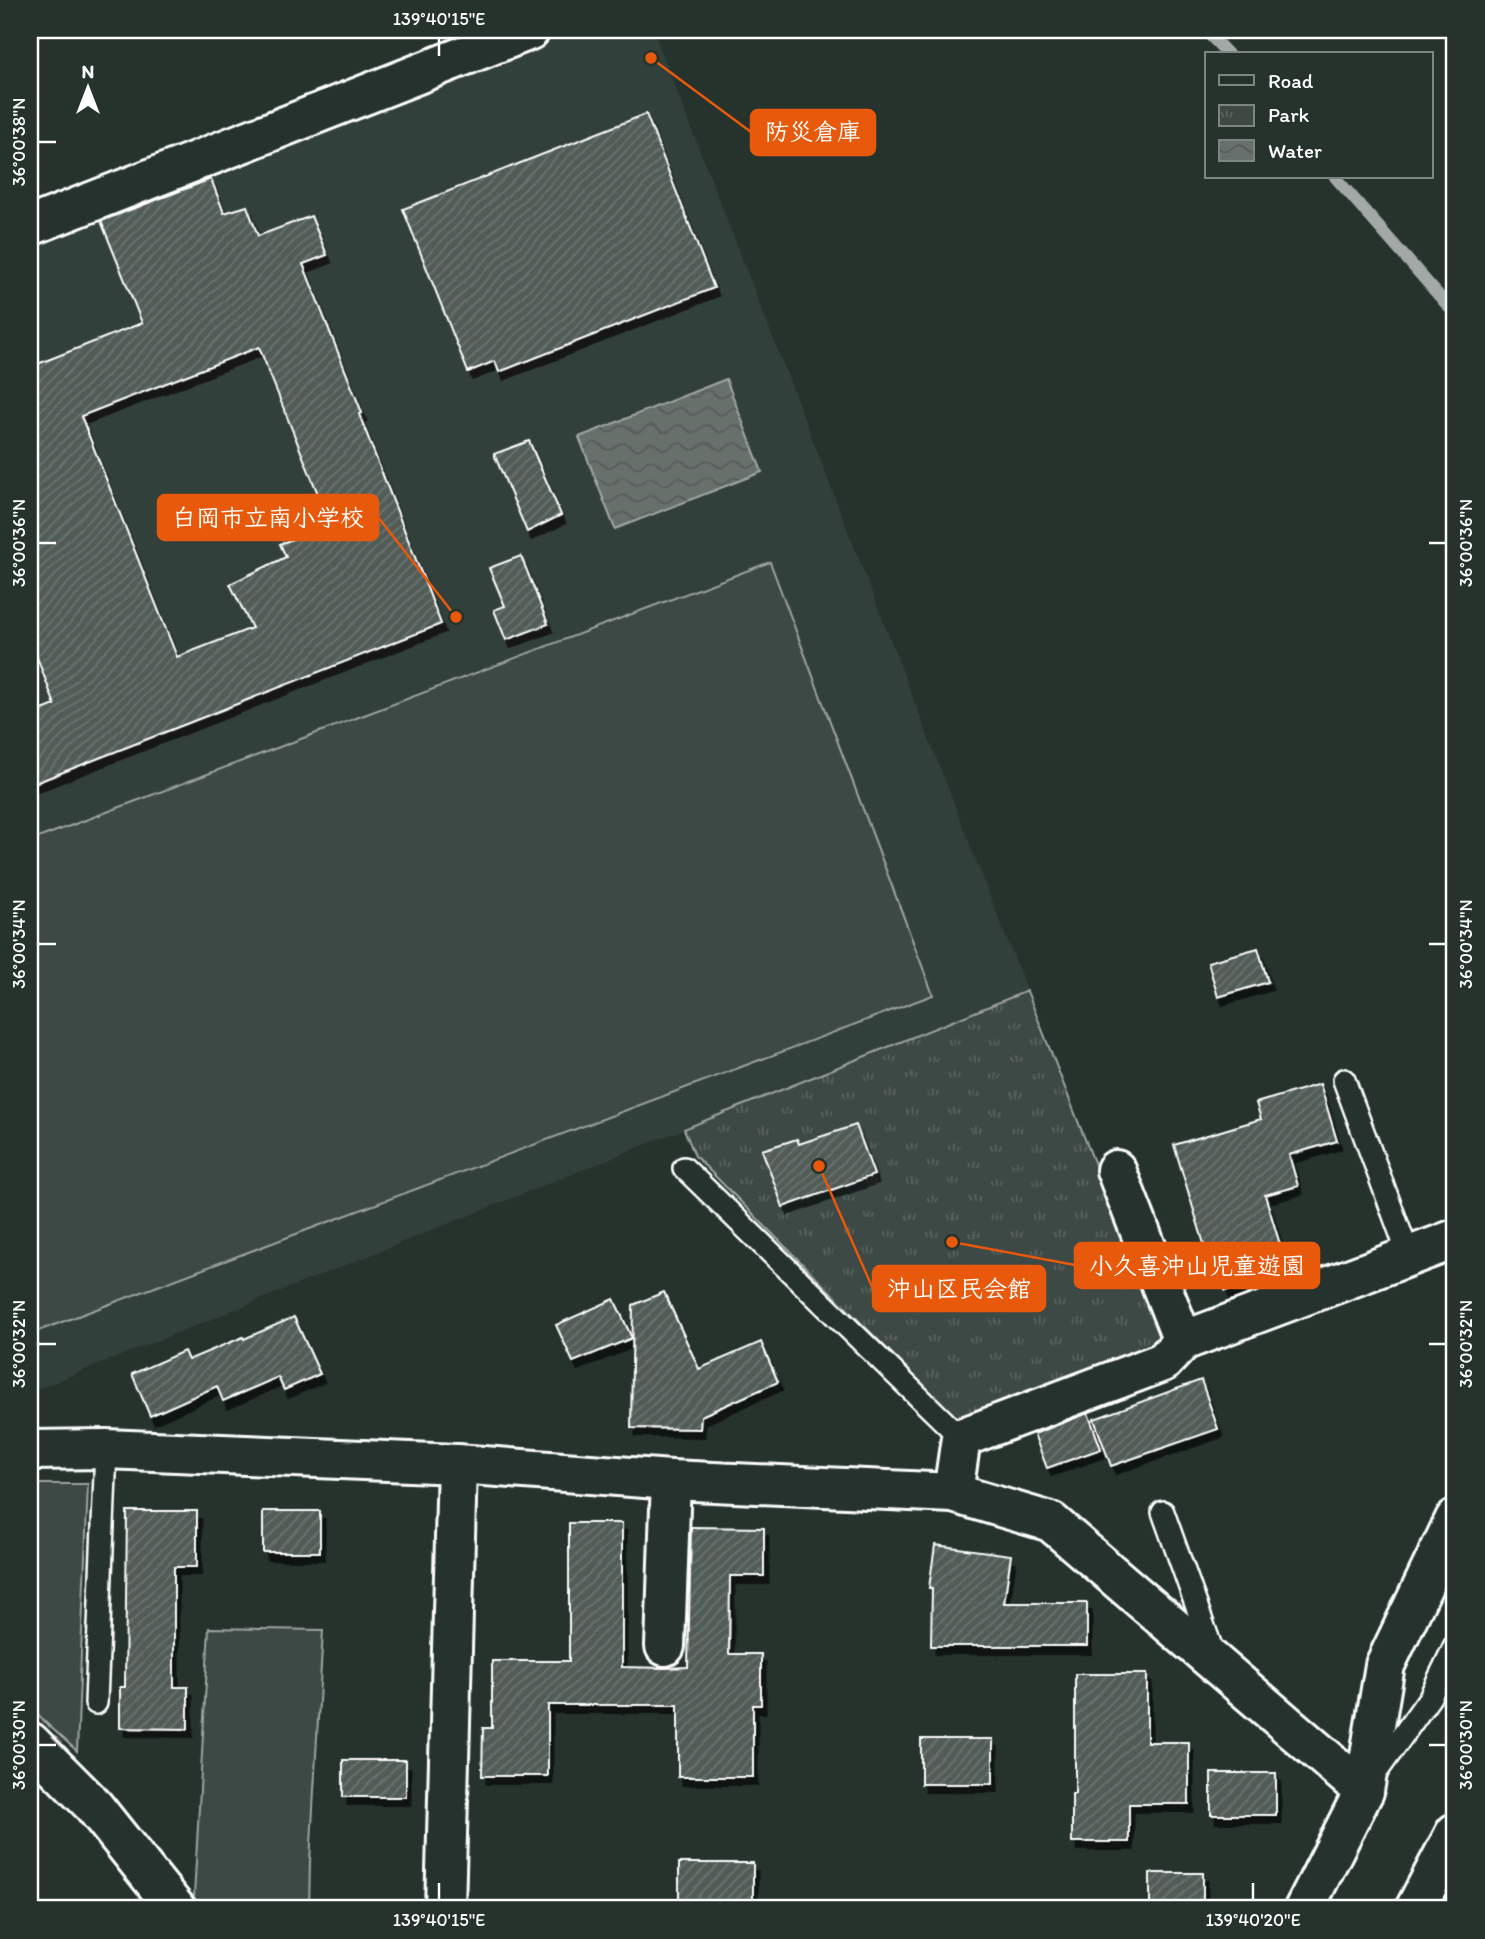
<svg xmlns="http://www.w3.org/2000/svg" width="1485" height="1939" font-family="Itim,'Klee One',sans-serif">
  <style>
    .built { fill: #333f3a }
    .green { fill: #3e4944; stroke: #9ea4a2; stroke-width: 2 }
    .park { fill: url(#park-tufts); stroke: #9ea4a2; stroke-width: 2 }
    .water { fill: url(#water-waves); stroke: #a4a9a7; stroke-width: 2 }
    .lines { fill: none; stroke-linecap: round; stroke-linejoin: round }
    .stream { stroke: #a4a9a7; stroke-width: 12 }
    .building { fill: url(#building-hatch); stroke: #fff; stroke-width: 2; fill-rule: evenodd; filter: url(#shadow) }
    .lane-casing { stroke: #fff; stroke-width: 26 }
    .street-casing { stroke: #fff; stroke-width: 44 }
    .secondary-casing { stroke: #fff; stroke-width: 44 }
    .highway-casing { stroke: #fff; stroke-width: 44 }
    .lane { stroke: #26332d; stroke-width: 21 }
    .street { stroke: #26332d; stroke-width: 38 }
    .secondary { stroke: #26332d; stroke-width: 38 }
    .highway { stroke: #26332d; stroke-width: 38 }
    .ticks { fill: none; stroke: #fff; stroke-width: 2.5 }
    .leader { fill: none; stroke: #e8590c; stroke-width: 2.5 }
    .callout-dot { fill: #e8590c; stroke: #26332d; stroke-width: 2.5 }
    .callout { fill: #e8590c; stroke: #e8590c; stroke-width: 2.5 }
    .callout-label { font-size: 24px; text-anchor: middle; font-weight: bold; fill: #fff }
    .neatline { fill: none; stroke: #fff; stroke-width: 2.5 }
    .ticks-label { font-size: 18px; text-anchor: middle; fill: #fff }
  </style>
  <defs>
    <pattern id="park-tufts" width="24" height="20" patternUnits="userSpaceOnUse" patternTransform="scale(1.75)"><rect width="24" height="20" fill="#3e4944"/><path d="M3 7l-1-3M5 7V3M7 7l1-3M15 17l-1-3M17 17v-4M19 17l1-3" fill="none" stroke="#5b6460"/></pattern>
    <pattern id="water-waves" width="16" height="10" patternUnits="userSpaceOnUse" patternTransform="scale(1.75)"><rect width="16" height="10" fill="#67706c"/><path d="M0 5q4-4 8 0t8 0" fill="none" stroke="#575a59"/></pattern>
    <pattern id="building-hatch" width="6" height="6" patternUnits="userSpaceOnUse" patternTransform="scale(1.75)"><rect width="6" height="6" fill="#515c57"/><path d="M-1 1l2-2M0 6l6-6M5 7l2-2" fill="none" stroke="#6b7470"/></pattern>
    <filter id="shadow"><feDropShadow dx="4.5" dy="8" stdDeviation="0" flood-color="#0009"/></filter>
  </defs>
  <rect width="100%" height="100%" fill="#26332d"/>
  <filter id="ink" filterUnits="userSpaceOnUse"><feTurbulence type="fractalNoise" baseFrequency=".0143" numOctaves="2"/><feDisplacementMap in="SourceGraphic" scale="14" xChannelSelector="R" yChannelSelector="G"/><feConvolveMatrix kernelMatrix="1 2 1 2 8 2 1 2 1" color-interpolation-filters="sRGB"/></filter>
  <g filter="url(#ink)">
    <polygon class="built" points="578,30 653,30 1027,991 30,1392 30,244 233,161"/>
    <g class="green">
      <polygon points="770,562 933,995 30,1334 30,841"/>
      <polygon points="30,1484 88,1484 77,1751 35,1713 35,1674 30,1659"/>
      <polygon points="209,1628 323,1630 310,1862 309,1909 203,1909 194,1897"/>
    </g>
    <polygon class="park" points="1027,991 1159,1328 1158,1350 959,1421 695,1156 684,1129"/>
    <polygon class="water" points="726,379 762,472 615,529 579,437"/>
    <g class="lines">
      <g class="stream">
        <polyline points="1205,30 1228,54"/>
        <polyline points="1335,177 1455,314"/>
      </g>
    </g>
    <g class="building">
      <polygon points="646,114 714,288 499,372 495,361 468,372 403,209"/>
      <path d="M 211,179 L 224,213 L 247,206 L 258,236 L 311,216 L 327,255 L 303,264 L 362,413 L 359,414 L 441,624 L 30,785 L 30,715 L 55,705 L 30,639 L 30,367 L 142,323 L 101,221 ZM 259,347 L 330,524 L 280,544 L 286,557 L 230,584 L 252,628 L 177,657 L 81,416 Z"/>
      <polygon points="529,441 561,515 527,532 494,454"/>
      <polygon points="521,556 548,624 506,640 494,610 505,606 489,568"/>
      <polygon points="1258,948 1268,982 1218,997 1208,962"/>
      <polygon points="1320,1084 1337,1141 1289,1155 1298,1186 1265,1195 1288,1271 1225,1291 1217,1265 1211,1267 1174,1145 1261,1119 1256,1103"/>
      <polygon points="856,1125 874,1175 783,1207 762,1150 797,1139 799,1144"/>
      <polygon points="664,1292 699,1369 761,1342 778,1382 701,1416 700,1429 631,1428 633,1305"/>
      <polygon points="614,1299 632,1338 573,1362 556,1325"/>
      <polygon points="294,1317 320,1374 284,1390 278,1377 223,1401 217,1386 150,1416 132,1374 184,1351 188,1360 243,1337 244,1339"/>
      <polygon points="1201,1380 1218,1429 1111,1466 1094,1419"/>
      <polygon points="1088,1413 1101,1449 1047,1468 1034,1434"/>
      <polygon points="127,1511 197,1511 197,1567 174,1567 174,1687 188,1687 188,1729 120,1728 120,1687 125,1687"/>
      <rect x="263" y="1511" width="57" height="41"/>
      <polygon points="569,1523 622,1523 622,1667 665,1668 688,1667 691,1527 764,1528 764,1576 730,1576 729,1654 761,1654 761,1705 753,1705 753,1777 678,1777 678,1705 548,1705 548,1776 482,1776 483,1728 492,1728 492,1661 569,1661"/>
      <polygon points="935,1545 1011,1555 1004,1603 1087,1603 1087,1646 931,1646 932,1588 929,1588"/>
      <polygon points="1075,1674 1147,1674 1147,1742 1189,1742 1189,1804 1129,1804 1129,1842 1072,1842 1072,1794 1075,1794"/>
      <rect x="921" y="1739" width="72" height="45"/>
      <rect x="343" y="1760" width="63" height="37"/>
      <rect x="1211" y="1773" width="65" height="42"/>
      <rect x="679" y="1863" width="74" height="43"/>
      <rect x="1150" y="1873" width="53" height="36"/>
    </g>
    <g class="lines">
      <defs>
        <g id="lane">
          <polyline points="1344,1080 1409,1256"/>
          <polyline points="684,1168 961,1438"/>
          <polyline points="1163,1512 1214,1655"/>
          <polyline points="96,1703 106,1449"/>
          <polyline points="1373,1777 1430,1697 1455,1645"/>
        </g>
        <g id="street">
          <polyline points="30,226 530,30"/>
          <polyline points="1116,1170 1183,1341"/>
          <polyline points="30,1450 106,1449 457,1464 671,1480 953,1493 1051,1522 1364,1791"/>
          <polyline points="953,1493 961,1438 1163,1362 1183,1341 1455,1239"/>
          <polyline points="665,1646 671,1480"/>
          <polyline points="445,1909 457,1464"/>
        </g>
        <g id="secondary">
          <polyline points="30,1742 93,1805 176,1909"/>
          <polyline points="1304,1909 1364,1791 1385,1665 1455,1519"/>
        </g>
        <polyline id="highway" points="1415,1909 1455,1833"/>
      </defs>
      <use href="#lane" class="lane-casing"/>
      <use href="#street" class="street-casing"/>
      <use href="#secondary" class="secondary-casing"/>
      <use href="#highway" class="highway-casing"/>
      <use href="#lane" class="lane"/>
      <use href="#street" class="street"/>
      <use href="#secondary" class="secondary"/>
      <use href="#highway" class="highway"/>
    </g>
  </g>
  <path class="ticks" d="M 439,38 L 439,56M 38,142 L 56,142M 38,543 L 56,543M 1429,543 L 1446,543M 38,944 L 56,944M 1429,944 L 1446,944M 38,1344 L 56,1344M 1429,1344 L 1446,1344M 38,1745 L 56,1745M 1429,1745 L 1446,1745M 439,1883 L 439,1900M 1253,1883 L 1253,1900"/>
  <path class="leader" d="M651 58L751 132M456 617L378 517M952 1242L1075 1265M819 1166L873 1289"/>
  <g class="callout-dot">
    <circle cx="651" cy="58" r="7"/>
    <circle cx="456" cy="617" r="7"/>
    <circle cx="952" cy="1242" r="7"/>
    <circle cx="819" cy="1166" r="7"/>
  </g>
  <g class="callout">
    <rect x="751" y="110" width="124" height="45" rx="7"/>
    <rect x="158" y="495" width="220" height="45" rx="7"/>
    <rect x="1075" y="1243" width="244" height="45" rx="7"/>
    <rect x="873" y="1266" width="172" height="45" rx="7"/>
  </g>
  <g class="callout-label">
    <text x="813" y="140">防災倉庫</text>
    <text x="268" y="526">白岡市立南小学校</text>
    <text x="1197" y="1274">小久喜沖山児童遊園</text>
    <text x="959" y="1297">沖山区民会館</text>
  </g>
  <rect width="1485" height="1939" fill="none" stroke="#26332d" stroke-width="77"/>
  <rect x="1205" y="52" width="228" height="126" fill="#26332d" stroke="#7d8581" stroke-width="2"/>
  <rect x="1219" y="75" width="35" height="10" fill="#26332d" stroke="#7d8581" stroke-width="2"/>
  <text x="1268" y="88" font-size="21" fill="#ffffff">Road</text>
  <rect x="1219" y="105" width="35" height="21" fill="url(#park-tufts)" stroke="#7d8581" stroke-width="2"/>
  <text x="1268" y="122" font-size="21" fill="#ffffff">Park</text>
  <rect x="1219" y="140" width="35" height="21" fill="url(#water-waves)" stroke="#7d8581" stroke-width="2"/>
  <text x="1268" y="158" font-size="21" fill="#ffffff">Water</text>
  <g transform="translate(88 88)" stroke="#26332d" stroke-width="5" paint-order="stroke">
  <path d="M0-5L12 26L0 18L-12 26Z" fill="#ffffff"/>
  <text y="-10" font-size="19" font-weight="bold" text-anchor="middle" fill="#ffffff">N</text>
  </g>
  <rect x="38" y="38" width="1408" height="1862" class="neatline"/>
  <g class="ticks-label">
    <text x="439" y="25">139°40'15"E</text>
    <text transform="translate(19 142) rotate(-90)" y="6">36°00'38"N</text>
    <text transform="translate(19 543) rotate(-90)" y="6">36°00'36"N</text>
    <text transform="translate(1466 543) rotate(-90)" y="6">36°00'36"N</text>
    <text transform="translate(19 944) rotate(-90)" y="6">36°00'34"N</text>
    <text transform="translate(1466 944) rotate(-90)" y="6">36°00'34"N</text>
    <text transform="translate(19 1344) rotate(-90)" y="6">36°00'32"N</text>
    <text transform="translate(1466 1344) rotate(-90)" y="6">36°00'32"N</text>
    <text transform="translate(19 1745) rotate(-90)" y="6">36°00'30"N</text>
    <text transform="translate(1466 1745) rotate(-90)" y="6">36°00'30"N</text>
    <text x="439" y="1926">139°40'15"E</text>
    <text x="1253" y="1926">139°40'20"E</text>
  </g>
</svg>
